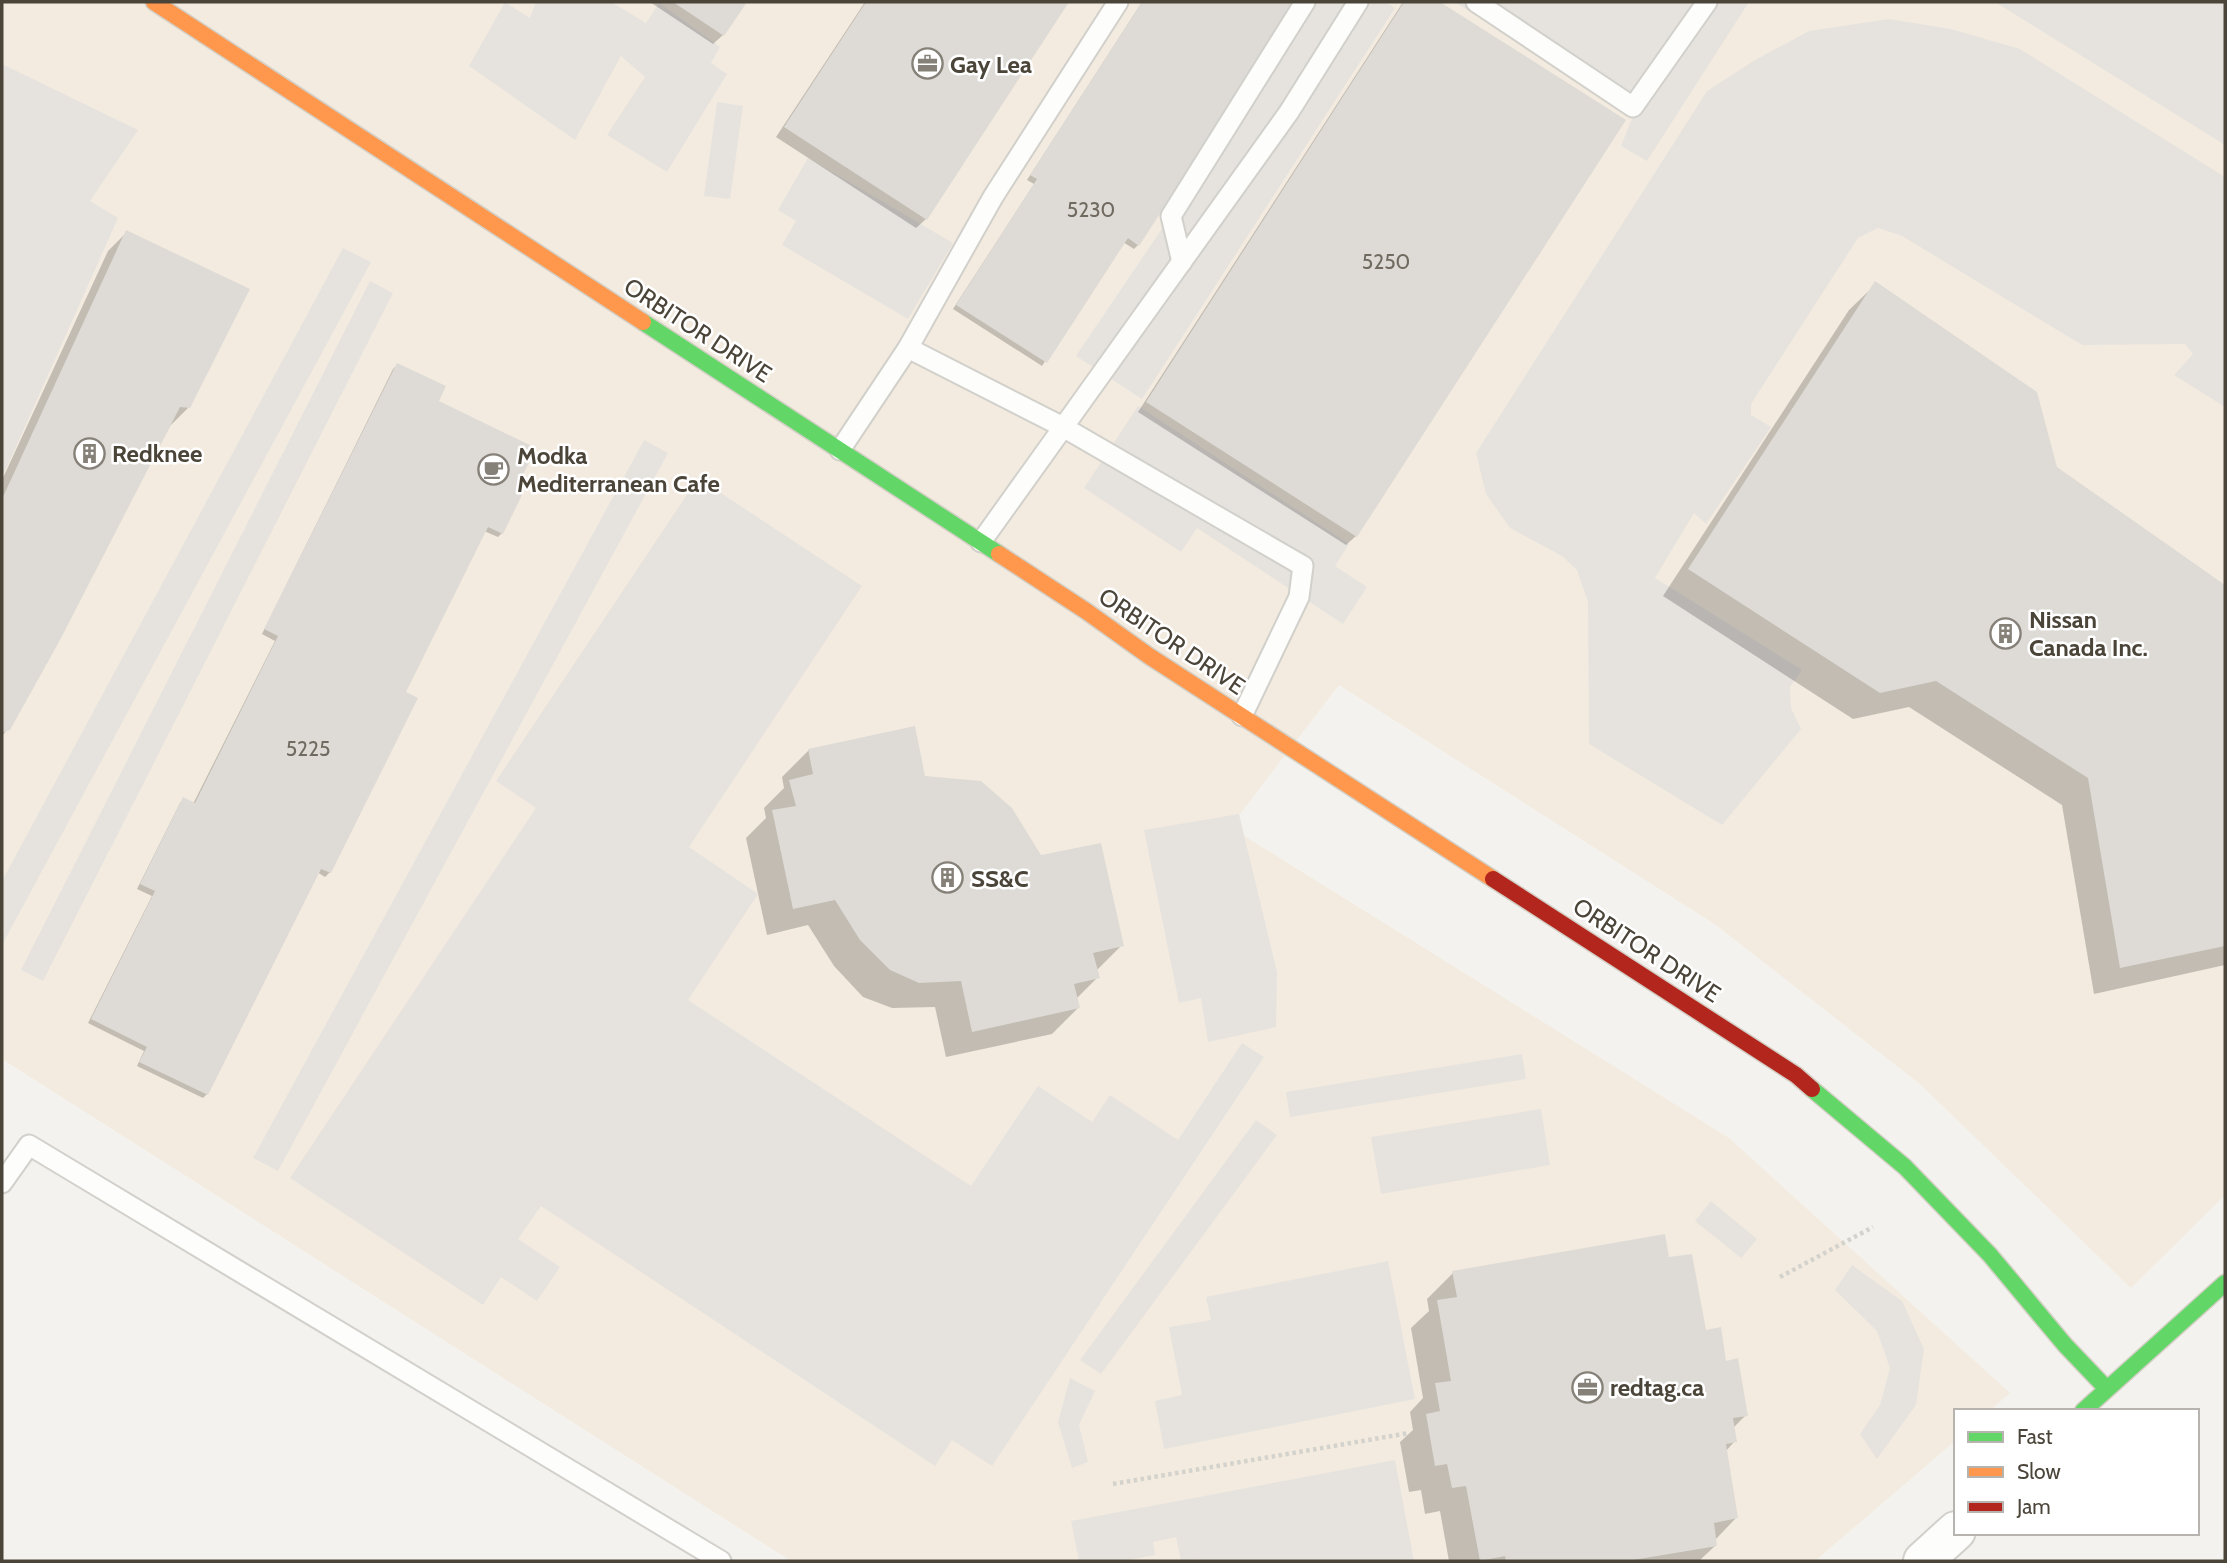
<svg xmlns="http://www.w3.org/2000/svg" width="2227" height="1563" font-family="Cabin,sans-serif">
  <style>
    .commercial { fill: #f3ebdf }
    .parking { fill: #e6e3df }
    .shadow { fill: #0003 }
    .building { fill: #dedbd6 }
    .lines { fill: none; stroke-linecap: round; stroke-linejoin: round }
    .lane-casing { stroke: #d2d0cb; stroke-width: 23 }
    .street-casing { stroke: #d2d0cb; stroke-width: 42 }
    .fast-casing { stroke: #d3cfc5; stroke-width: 19 }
    .slow-casing { stroke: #d3cfc5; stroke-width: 19 }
    .jam-casing { stroke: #d3cfc5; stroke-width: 19 }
    .path { stroke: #d3d2cc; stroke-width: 4.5; stroke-dasharray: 3.5 3.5; stroke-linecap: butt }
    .lane { stroke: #fdfdfc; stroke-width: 19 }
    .street { stroke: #fdfdfc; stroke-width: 38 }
    .fast { stroke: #63d668; stroke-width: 16 }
    .slow { stroke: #ff974d; stroke-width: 16 }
    .jam { stroke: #b3261e; stroke-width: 16 }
    .labels { text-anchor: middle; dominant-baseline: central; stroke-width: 5; stroke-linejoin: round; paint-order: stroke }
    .number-label { font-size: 21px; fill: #706a61 }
    .poi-label { font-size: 24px; font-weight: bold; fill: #4b4439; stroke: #fff; text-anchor: start }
    .street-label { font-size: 24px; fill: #4b4439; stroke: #fff }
  </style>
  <rect width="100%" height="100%" fill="#f4f2ee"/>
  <polygon class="commercial" points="2,2 2225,2 2225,1195 2131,1288 1920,1084 1716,925 1339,685 1230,827 1729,1138 2010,1393 1989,1411 1956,1411 1956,1440 1815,1561 791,1561 2,1059"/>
  <g class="parking">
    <polygon points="505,2 530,18 536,2 611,2 646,23 659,3 720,47 711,63 727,74 667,172 607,135 645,77 621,56 575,140 469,66"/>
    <polygon points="1315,2 1385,2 1395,8 1142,399 1076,356"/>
    <polygon points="1455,2 1749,2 1647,161 1621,146 1633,116"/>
    <polygon points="1995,2 2225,2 2225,145"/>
    <polygon points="1889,19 1951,29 2020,49 2225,177 2225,407 2174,375 2193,354 2185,344 2082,345 1902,236 1878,228 1858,238 1751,404 1751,415 1771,427 1706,524 1694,513 1655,578 1802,670 1790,687 1791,708 1801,729 1722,825 1589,744 1588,602 1577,570 1562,556 1510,528 1486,494 1476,453 1707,91 1755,60 1809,31"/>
    <polygon points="2,64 138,130 90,201 118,218 2,478"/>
    <polygon points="717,102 743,106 730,199 704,196"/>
    <polygon points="808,158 953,243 908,319 782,245 796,221 778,210"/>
    <polygon points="343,248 371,262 2,945 2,881"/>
    <polygon points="370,281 393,293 43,981 21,970"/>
    <polygon points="1138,406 1349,544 1335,566 1367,587 1343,624 1197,528 1181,552 1084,488"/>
    <polygon points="644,440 668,453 278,1171 253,1158"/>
    <polygon points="698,478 862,586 689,847 758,894 688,1000 971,1186 1038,1086 1092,1122 1110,1095 1178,1140 1242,1043 1264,1057 992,1466 952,1440 935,1466 541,1206 518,1239 560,1267 537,1301 501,1277 483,1305 290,1178 536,808 496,781"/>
    <polygon points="1239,814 1277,972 1276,1027 1208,1042 1201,998 1179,1003 1144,830"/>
    <polygon points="1522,1054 1526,1079 1290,1117 1286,1092"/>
    <polygon points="1541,1109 1550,1165 1381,1194 1371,1137"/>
    <polygon points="1256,1120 1277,1135 1101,1374 1080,1360"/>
    <polygon points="1711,1201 1757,1239 1741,1258 1695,1221"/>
    <polygon points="1388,1261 1415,1399 1164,1449 1155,1401 1182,1395 1169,1327 1211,1320 1206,1297"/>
    <polygon points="1852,1265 1902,1301 1924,1349 1916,1405 1877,1459 1860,1434 1880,1405 1890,1368 1877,1331 1835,1290"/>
    <polygon points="1070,1378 1095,1391 1079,1425 1088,1462 1072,1468 1058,1422"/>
    <polygon points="1395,1460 1414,1561 1202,1561 1201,1559 1181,1561 1176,1537 1153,1542 1155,1555 1122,1561 1079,1561 1071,1521"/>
  </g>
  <g class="shadow">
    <polygon points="650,2 745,2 723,35 713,44"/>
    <polygon points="865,2 1067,2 926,219 916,228 776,137"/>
    <polygon points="1142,2 1295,2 1138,245 1134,249 1123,242 1042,366 953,309 1034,184 1027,180"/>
    <polygon points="1403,2 1437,2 1623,120 1356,536 1346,545 1138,412"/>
    <polygon points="126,233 189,407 170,426 8,729 2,736 2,480 108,251"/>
    <polygon points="1876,284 2055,468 2225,587 2225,965 2094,994 2062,805 1909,707 1853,719 1663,596 1849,310"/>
    <polygon points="397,365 436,401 513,489 502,533 498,537 484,531 404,693 330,872 325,877 317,872 207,1094 203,1098 137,1066 144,1051 88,1023 152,896 137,889 180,803 184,799 193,804 275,641 262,634 393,369"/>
    <polygon points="809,750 924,777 1040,857 1122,945 1096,971 1098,977 1076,999 1078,1008 1052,1034 946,1057 935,1007 892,1008 863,997 834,966 808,925 767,935 746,838 766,818 764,808 784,788 782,777"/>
    <polygon points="1667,1259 1704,1332 1725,1363 1746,1415 1733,1428 1735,1441 1725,1452 1736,1518 1715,1540 1716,1545 1699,1561 1449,1561 1440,1511 1425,1514 1421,1490 1409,1492 1400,1442 1413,1430 1410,1412 1423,1398 1411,1328 1429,1311 1427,1299 1453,1273"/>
  </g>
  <g class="building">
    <polygon points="673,2 747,2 724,36"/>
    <polygon points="866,2 1069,2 927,220 784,127"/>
    <polygon points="1142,2 1297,2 1139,246 1128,238 1047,363 956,305 1037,179 1030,175"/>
    <polygon points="1404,2 1440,2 1626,120 1357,537 1146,402"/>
    <polygon points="126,230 250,289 190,408 180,407 60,640 10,730 2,733 2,499"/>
    <polygon points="1875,281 2037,392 2057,467 2225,585 2225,946 2120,968 2088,778 1936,681 1880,693 1688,569"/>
    <polygon points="397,363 446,386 439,401 536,448 516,489 523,493 503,534 488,527 406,692 418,698 331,873 321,869 208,1095 139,1062 147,1047 91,1019 155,891 140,884 183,797 195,803 278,636 264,629"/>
    <polygon points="915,726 925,776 981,781 1012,808 1041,855 1101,843 1124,946 1093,953 1100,978 1074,984 1080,1008 972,1032 961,981 919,983 890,970 860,940 835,900 793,909 772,810 796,806 789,780 813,774 808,749"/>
    <polygon points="1665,1234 1669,1257 1692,1254 1706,1330 1721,1327 1726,1361 1738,1358 1748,1416 1733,1418 1737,1442 1726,1444 1738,1518 1714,1523 1717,1546 1627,1561 1506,1561 1505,1556 1480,1561 1466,1486 1452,1488 1447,1464 1435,1466 1426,1414 1440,1411 1435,1383 1451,1381 1437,1300 1457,1297 1452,1271"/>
  </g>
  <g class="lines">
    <defs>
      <g id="lane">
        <polyline points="1476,2 1633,107 1707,2"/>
        <polyline points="1182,262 1171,216 1305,2"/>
        <polyline points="908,348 993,197 1118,2"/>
        <polyline points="840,450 908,348 1063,427 1303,566 1299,597 1242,716"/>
        <polyline points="981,542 1289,112 1358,2"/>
        <polyline points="2,1183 29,1145 721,1561"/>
      </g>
      <polyline id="street" points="1923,1561 1956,1531"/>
      <g id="fast">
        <polyline points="643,322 999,554"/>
        <polyline points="1812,1089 1905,1167 1990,1255 2065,1345 2107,1389"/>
        <polyline points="2083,1411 2225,1283"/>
      </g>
      <g id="slow">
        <polyline points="154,2 643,322"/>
        <polyline points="999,554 1086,611 1149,656 1493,879"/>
      </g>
      <polyline id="jam" points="1493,879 1796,1075 1812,1089"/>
    </defs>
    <use href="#lane" class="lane-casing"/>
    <use href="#street" class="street-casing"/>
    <use href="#fast" class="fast-casing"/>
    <use href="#slow" class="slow-casing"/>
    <use href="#jam" class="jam-casing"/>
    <g class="path">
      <polyline points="1780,1277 1873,1227"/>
      <polyline points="1113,1484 1409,1433"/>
    </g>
    <use href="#lane" class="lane"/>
    <use href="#street" class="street"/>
    <use href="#fast" class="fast"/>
    <use href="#slow" class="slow"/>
    <use href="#jam" class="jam"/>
  </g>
  <defs>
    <symbol id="office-ring" viewBox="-11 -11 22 22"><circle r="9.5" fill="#fff" stroke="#868178" stroke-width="1.5"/><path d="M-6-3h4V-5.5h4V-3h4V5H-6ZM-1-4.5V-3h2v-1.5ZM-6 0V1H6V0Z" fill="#868178"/></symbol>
    <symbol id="building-ring" viewBox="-11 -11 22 22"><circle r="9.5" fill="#fff" stroke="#868178" stroke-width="1.5"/><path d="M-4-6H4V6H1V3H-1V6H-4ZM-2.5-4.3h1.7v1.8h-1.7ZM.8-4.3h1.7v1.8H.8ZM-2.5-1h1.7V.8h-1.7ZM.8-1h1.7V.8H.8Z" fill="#868178"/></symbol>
    <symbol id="cafe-ring" viewBox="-11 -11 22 22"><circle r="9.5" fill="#fff" stroke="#868178" stroke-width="1.5"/><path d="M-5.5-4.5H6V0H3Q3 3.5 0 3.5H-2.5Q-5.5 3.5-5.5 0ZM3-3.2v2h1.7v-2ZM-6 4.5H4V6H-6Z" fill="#868178"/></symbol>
  </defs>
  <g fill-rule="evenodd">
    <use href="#office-ring" x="910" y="46" width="35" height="35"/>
    <use href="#building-ring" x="72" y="436" width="35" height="35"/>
    <use href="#cafe-ring" x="476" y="452" width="35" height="35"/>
    <use href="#building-ring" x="1988" y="616" width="35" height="35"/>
    <use href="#building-ring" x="930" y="860" width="35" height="35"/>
    <use href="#office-ring" x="1570" y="1370" width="35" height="35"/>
  </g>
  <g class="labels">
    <g class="number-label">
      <text x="1091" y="209">5230</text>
      <text x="1386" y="261">5250</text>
      <text x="308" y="748">5225</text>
    </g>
    <g class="poi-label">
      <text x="950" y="64">Gay Lea</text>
      <text x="112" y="453">Redknee</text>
      <text x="517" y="455">Modka<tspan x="517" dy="28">Mediterranean Cafe</tspan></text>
      <text x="2029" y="619">Nissan<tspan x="2029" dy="28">Canada Inc.</tspan></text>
      <text x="971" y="878">SS&amp;C</text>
      <text x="1610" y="1387">redtag.ca</text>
    </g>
    <g class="street-label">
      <text transform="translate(698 330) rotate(33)">ORBITOR DRIVE</text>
      <text transform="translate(1172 641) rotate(34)">ORBITOR DRIVE</text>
      <text transform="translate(1647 950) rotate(33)">ORBITOR DRIVE</text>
    </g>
  </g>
  <rect width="2227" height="1563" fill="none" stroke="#4b4439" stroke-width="7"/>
  <rect x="1954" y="1409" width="245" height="126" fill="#ffffff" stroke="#b7b4b0" stroke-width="2"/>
  <rect x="1968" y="1432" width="35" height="10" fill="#63d668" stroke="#b7b4b0" stroke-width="2"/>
  <text x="2017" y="1444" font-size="21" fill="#4b4439">Fast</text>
  <rect x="1968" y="1467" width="35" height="10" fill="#ff974d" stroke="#b7b4b0" stroke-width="2"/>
  <text x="2017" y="1479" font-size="21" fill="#4b4439">Slow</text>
  <rect x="1968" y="1502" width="35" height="10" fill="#b3261e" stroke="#b7b4b0" stroke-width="2"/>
  <text x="2017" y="1514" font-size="21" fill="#4b4439">Jam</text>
</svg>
